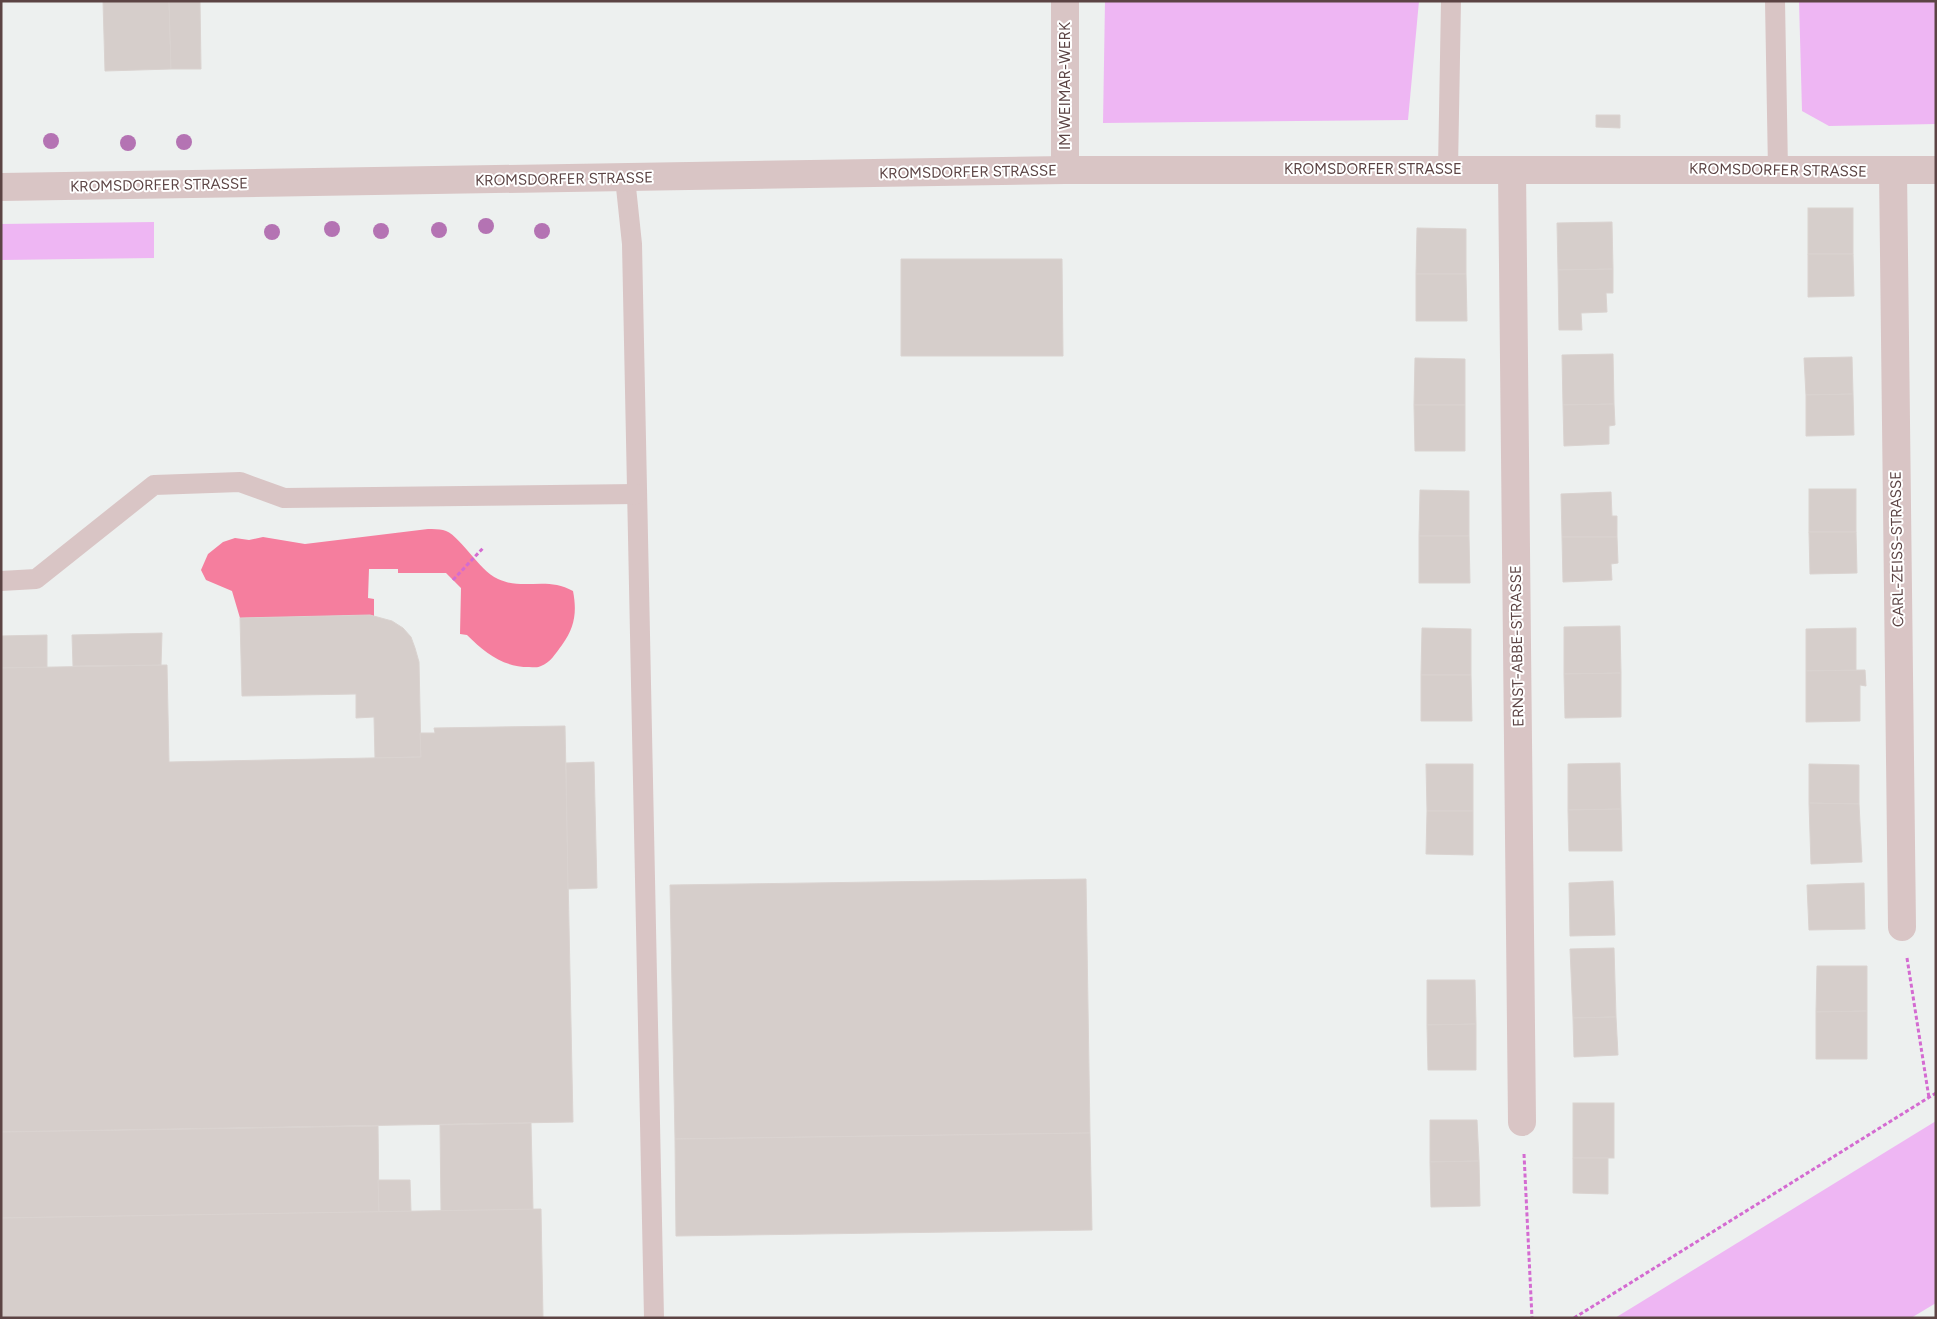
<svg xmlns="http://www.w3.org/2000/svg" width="1937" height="1319" font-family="Figtree,sans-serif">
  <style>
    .green { fill: #eeb6f3 }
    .water { fill: #f57e9e }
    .building { fill: #d6cecb; stroke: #dad3d0 }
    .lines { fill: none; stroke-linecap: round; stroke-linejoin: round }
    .path { stroke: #d46bd1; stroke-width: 3; stroke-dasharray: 4 2.5; stroke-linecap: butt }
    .service { stroke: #d9c5c5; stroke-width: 20 }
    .minor { stroke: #d9c5c5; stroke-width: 28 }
    .tertiary { stroke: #d9c5c5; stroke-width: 28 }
    .tree { fill: #b473b3 }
    .labels { text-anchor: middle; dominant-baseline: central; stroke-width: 4; stroke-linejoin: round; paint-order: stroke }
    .street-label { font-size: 15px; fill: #5c4444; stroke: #fff }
  </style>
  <rect width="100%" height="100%" fill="#edf0ef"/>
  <g class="green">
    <polygon points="1105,1 1419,1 1408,120 1103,123"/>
    <polygon points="1799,1 1936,1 1936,124 1829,126 1802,111"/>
    <polygon points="154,222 154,258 1,260 1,224"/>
    <polygon points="1936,1121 1936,1303 1911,1318 1615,1318"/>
  </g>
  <path class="water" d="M 428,529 C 433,529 439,529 443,530 C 459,533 478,570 498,579 C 524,591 546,576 573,591 C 577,612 575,627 562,645 C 556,653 550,663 541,666 C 538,668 533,667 529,667 C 503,667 485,653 467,635 L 460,634 L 461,588 L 446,573 L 398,573 L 398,569 L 369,569 L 368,598 L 374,599 L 374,616 L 240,618 L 232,591 L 206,580 L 201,570 L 208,554 L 223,542 L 235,538 L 249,540 L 263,537 L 305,544 Z"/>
  <g class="building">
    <polygon points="103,1 169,1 171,69 105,71"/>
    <polygon points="169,1 200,1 201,69 171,69"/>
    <polygon points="1596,115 1620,115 1620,128 1596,127"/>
    <rect x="1808" y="208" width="45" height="46"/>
    <polygon points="1612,222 1613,269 1558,270 1557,223"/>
    <polygon points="1417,228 1466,229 1466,274 1416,274"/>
    <polygon points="1808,254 1853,254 1854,296 1808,297"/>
    <polygon points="901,259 1062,259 1063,356 901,356"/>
    <polygon points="1613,269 1613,293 1606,293 1607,312 1581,313 1582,330 1559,330 1558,270"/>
    <polygon points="1416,274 1466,274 1467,321 1416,321"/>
    <polygon points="1613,354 1614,404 1563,405 1562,355"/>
    <polygon points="1852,357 1853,394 1806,395 1804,358"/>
    <polygon points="1415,358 1465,359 1465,405 1414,405"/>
    <polygon points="1853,394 1854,435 1806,436 1806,395"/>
    <polygon points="1614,404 1615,425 1609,426 1609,444 1564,446 1563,405"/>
    <polygon points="1414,405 1465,405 1465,451 1415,451"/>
    <rect x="1809" y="489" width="47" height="43"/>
    <polygon points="1420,490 1469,491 1469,536 1419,536"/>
    <polygon points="1611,492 1612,516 1617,516 1617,537 1562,537 1561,494"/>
    <polygon points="1809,532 1856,532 1857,573 1810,574"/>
    <polygon points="1419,536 1469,536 1470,583 1419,583"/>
    <polygon points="1562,537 1617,537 1618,563 1611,564 1612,580 1563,582"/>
    <polygon points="370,615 392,621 403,628 411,637 415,648 419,662 421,757 375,758 374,717 356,718 356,694 242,696 240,618"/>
    <polygon points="1620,626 1621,673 1564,674 1564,627"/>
    <polygon points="1422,628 1471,629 1471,675 1421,675"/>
    <polygon points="1856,628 1856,670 1806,671 1806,629"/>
    <polygon points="162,633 161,665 73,666 72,635"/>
    <polygon points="47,635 47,667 1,668 1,636"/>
    <polygon points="167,665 169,762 421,757 420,733 435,733 434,728 565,726 573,1122 1,1132 1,668"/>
    <polygon points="1865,670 1866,686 1860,685 1860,721 1806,722 1806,671"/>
    <polygon points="1621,673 1621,717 1565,718 1564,674"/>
    <polygon points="1421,675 1471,675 1472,721 1421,721"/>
    <polygon points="594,762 597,888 568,889 566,763"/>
    <polygon points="1620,763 1621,809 1568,810 1568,764"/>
    <polygon points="1426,764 1473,764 1473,811 1427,811"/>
    <polygon points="1809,764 1859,765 1859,804 1809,803"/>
    <polygon points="1809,803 1859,804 1862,862 1811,864"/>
    <polygon points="1621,809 1622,851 1569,851 1568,810"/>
    <polygon points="1427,811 1473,811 1473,855 1426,854"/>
    <polygon points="1086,879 1090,1133 675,1139 670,885"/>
    <polygon points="1613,881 1615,935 1570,936 1569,883"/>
    <polygon points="1864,883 1865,929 1809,930 1807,885"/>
    <polygon points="1614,948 1616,1017 1573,1018 1570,949"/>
    <polygon points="1817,966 1867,966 1867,1011 1816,1012"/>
    <polygon points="1427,980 1475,980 1476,1024 1427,1025"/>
    <polygon points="1867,1011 1867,1059 1816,1059 1816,1012"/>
    <polygon points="1616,1017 1618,1055 1574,1057 1573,1018"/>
    <polygon points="1476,1024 1476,1070 1428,1070 1427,1025"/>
    <rect x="1573" y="1103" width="41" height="55"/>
    <polygon points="1430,1120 1477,1120 1479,1161 1430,1162"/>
    <polygon points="531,1123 533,1210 441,1211 440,1125"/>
    <polygon points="378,1126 379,1212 1,1218 1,1132"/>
    <polygon points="1090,1133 1092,1230 676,1236 675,1139"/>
    <polygon points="1573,1158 1608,1158 1608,1194 1573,1193"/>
    <polygon points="1479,1161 1480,1206 1431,1207 1430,1162"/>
    <polygon points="378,1180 410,1180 411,1212 379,1212"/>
    <polygon points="541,1209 543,1318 1,1318 1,1218"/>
  </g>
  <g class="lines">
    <g class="path">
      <polyline points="453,580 484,547"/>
      <polyline points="1907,958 1929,1098"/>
      <polyline points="1524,1154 1532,1318"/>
      <polyline points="1574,1318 1936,1093"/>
    </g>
    <g class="service">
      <polyline points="1775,1 1778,170"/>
      <polyline points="1448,169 1451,1"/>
      <polyline points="625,178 632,244 654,1318"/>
      <polyline points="1,581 36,579 154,485 240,482 284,498 637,494"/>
    </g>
    <g class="minor">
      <polyline points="1065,1 1065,170"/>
      <polyline points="1512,170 1522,1122"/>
      <polyline points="1893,170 1902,927"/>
    </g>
    <polyline class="tertiary" points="1,187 1065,170 1936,170"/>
  </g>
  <g class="tree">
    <circle cx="51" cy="141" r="8"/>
    <circle cx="184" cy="142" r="8"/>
    <circle cx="128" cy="143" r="8"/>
    <circle cx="486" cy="226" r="8"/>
    <circle cx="332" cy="229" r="8"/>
    <circle cx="439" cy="230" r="8"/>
    <circle cx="381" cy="231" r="8"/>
    <circle cx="542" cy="231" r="8"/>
    <circle cx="272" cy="232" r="8"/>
  </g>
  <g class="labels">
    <g class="street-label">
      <text transform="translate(1065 86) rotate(-90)">IM WEIMAR-WERK</text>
      <text x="1373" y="169">KROMSDORFER STRASSE</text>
      <text transform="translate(1778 170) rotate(1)">KROMSDORFER STRASSE</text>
      <text transform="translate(968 172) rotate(-1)">KROMSDORFER STRASSE</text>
      <text transform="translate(564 179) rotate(-1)">KROMSDORFER STRASSE</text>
      <text transform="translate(159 185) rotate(-1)">KROMSDORFER STRASSE</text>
      <text transform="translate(1897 549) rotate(-91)">CARL-ZEISS-STRASSE</text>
      <text transform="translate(1517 646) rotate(-91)">ERNST-ABBE-STRASSE</text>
    </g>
  </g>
  <rect width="1937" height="1319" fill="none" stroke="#5c4444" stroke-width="5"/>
</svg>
